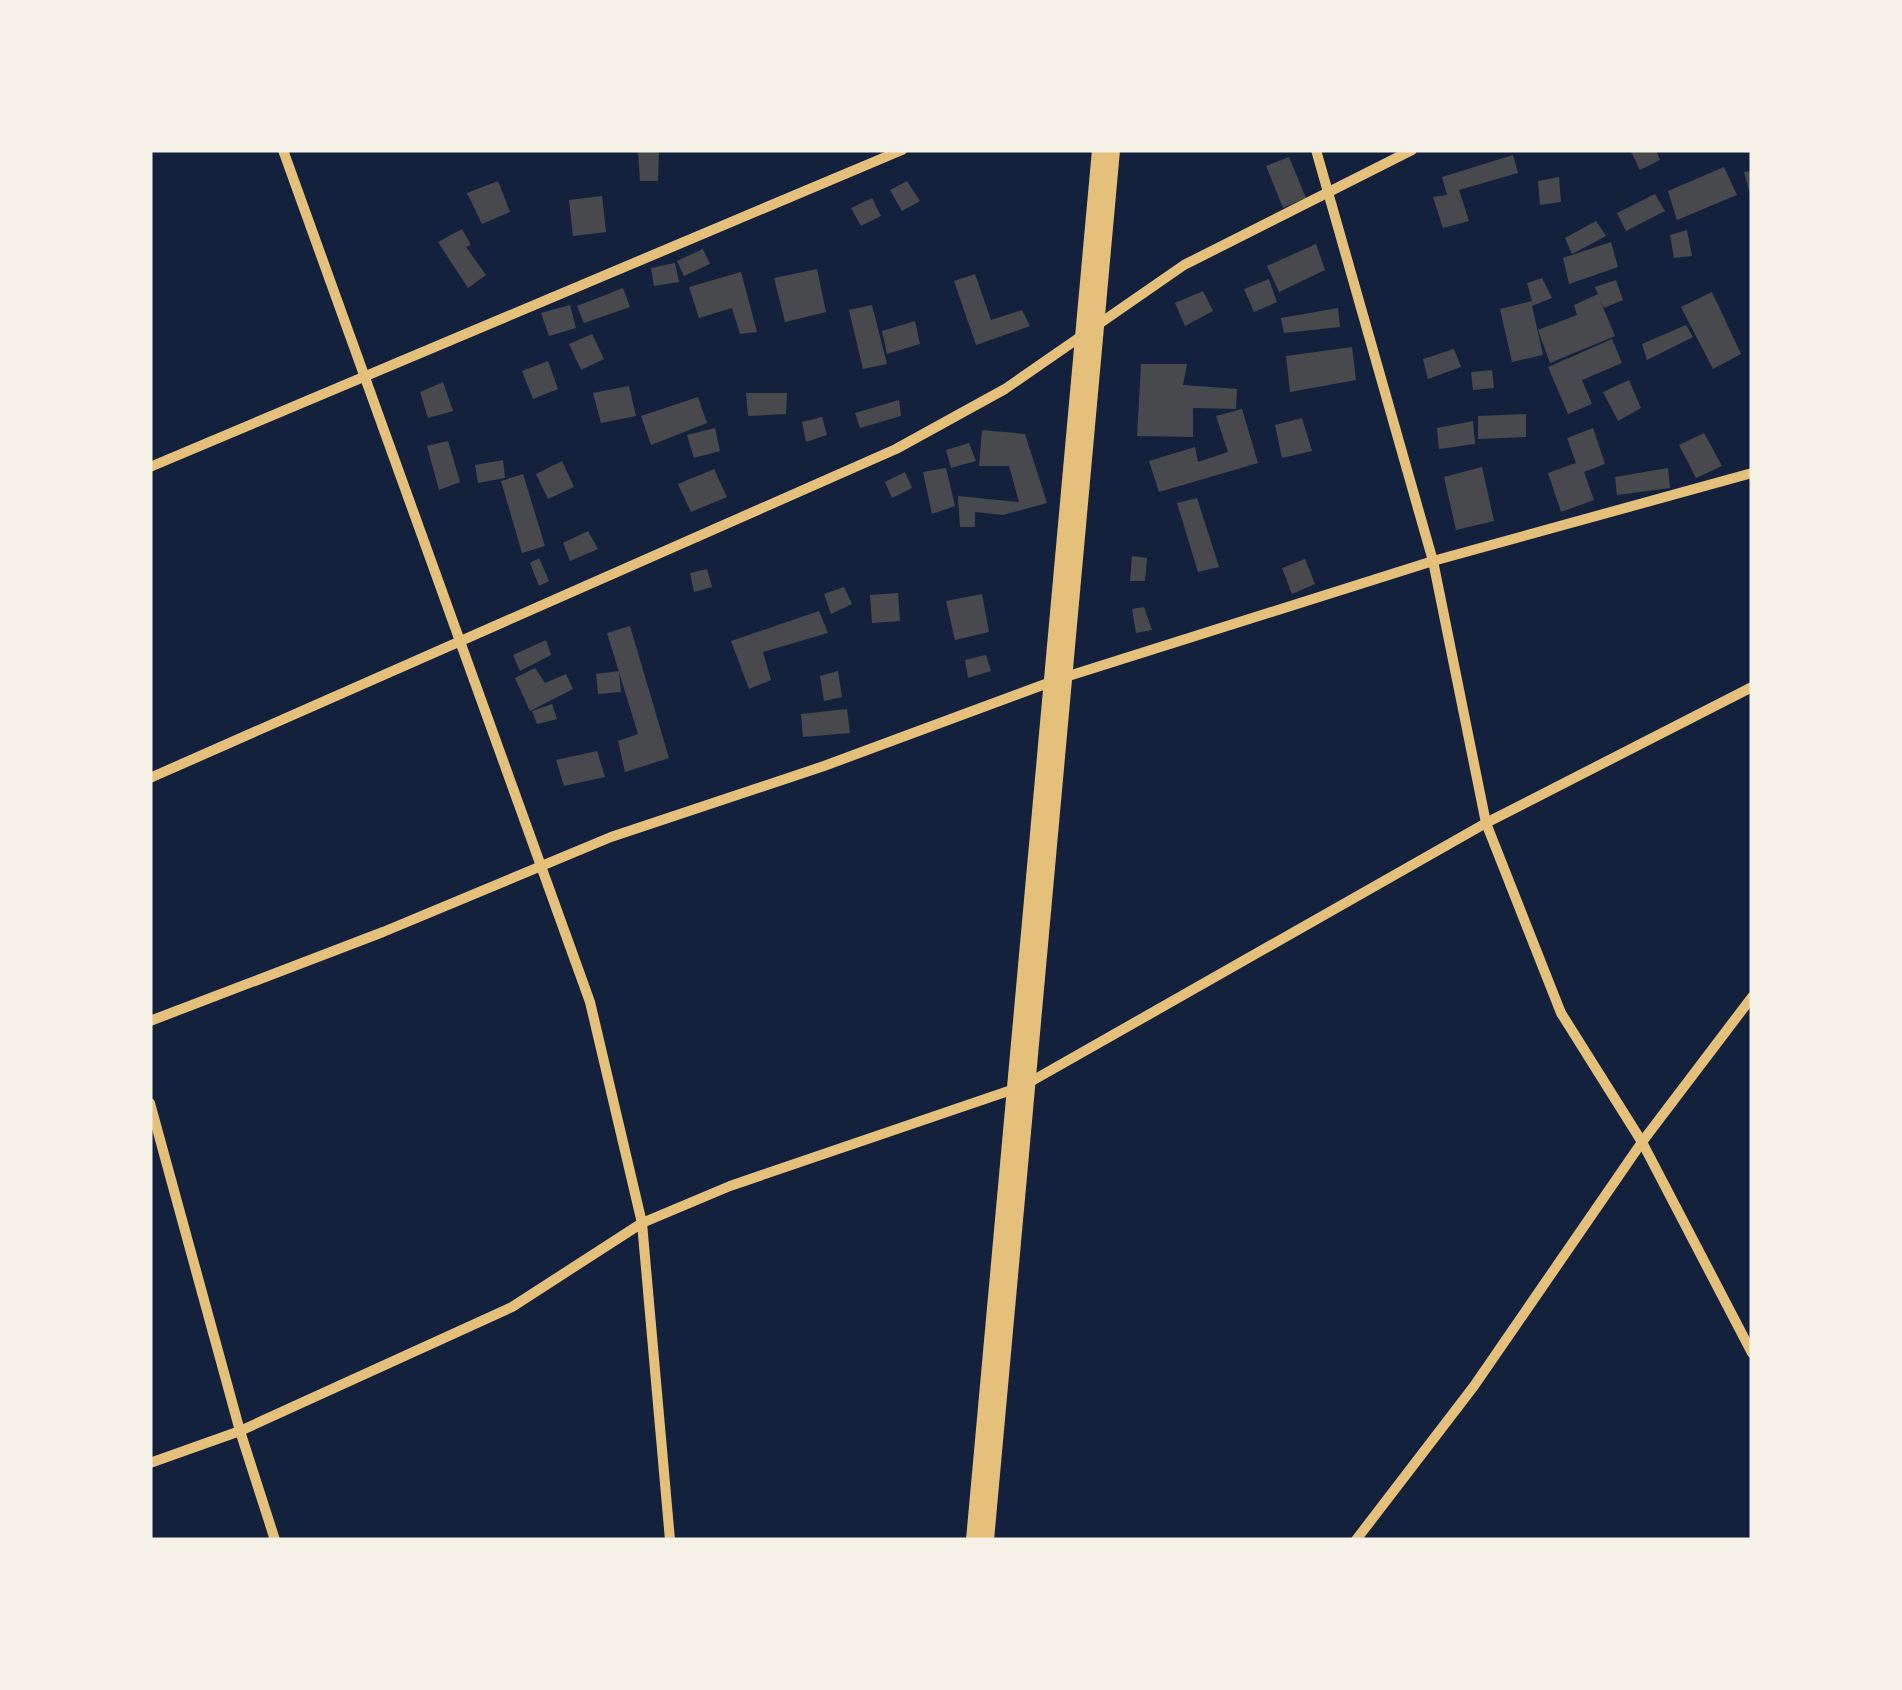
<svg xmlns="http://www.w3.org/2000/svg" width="1902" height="1690" font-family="'Source Serif 4',serif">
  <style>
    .building { fill: #48494c }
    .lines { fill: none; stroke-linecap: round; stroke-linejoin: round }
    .minor { stroke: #e5c07b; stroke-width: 10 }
    .trunk { stroke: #e5c07b; stroke-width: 28 }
  </style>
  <rect width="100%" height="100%" fill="#14213d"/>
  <g class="building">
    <polygon points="638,150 659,150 658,181 640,181"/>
    <polygon points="1630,150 1656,150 1660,160 1640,170"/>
    <polygon points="1513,155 1518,173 1459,190 1469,221 1443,228 1433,197 1447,195 1442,177"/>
    <polygon points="1289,157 1306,198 1283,208 1266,166"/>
    <polygon points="1724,167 1737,195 1677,220 1668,191"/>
    <polygon points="1752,171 1752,198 1751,198 1744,172"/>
    <polygon points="1559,177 1561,202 1540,205 1538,181"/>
    <polygon points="498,181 510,212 482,224 467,193"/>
    <polygon points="907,181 920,201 902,211 890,190"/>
    <polygon points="1655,194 1665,211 1626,231 1617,213"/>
    <polygon points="602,196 606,232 573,236 569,200"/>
    <polygon points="872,198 881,216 861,226 851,208"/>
    <polygon points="1596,221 1606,236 1572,254 1565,238"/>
    <polygon points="462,229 471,245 466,247 486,275 468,288 438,242"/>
    <polygon points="1687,230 1692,256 1674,258 1670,235"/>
    <polygon points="1611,242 1618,267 1569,284 1563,258"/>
    <polygon points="1316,244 1325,270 1279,292 1267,266"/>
    <polygon points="703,249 710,264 684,276 677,261"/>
    <polygon points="675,263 679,282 654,286 651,268"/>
    <polygon points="817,269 826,312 785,322 774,278"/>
    <polygon points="741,272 757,332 740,334 732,308 699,318 689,287"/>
    <polygon points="975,274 991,320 1022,310 1030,326 976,345 954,281"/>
    <polygon points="1542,278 1552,298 1532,306 1543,355 1512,362 1500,309 1532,301 1527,283"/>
    <polygon points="1269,279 1277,302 1254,312 1244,289"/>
    <polygon points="1616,280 1623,300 1604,308 1599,298 1615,336 1550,363 1538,330 1577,315 1574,305 1598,294 1595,287"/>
    <polygon points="623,288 630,307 584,323 577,306"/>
    <polygon points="1203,291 1213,311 1185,326 1175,303"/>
    <polygon points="1712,292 1741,354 1713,369 1681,307"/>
    <polygon points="570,305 576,328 549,336 541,313"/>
    <polygon points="872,305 887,364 863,369 849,310"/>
    <polygon points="1338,308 1340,327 1284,333 1281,318"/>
    <polygon points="915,321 920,344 887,354 882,331"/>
    <polygon points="1686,325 1693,337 1647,360 1642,344"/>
    <polygon points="592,334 604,359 581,370 569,344"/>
    <polygon points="1612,339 1622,363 1582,380 1592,404 1568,414 1548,367"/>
    <polygon points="1352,347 1356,380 1290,392 1286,356"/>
    <polygon points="1454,349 1461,367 1428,379 1423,359"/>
    <polygon points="548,361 558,389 533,399 522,371"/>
    <polygon points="1141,364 1187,364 1183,385 1237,389 1236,409 1193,408 1193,437 1137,436"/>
    <polygon points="1492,370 1494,388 1473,390 1471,372"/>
    <polygon points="1629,380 1641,408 1618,421 1603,392"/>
    <polygon points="443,382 453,411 428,418 420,392"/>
    <polygon points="629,386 636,416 601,423 593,393"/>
    <polygon points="746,393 787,393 786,414 748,416"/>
    <polygon points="698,397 707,423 651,445 641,416"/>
    <polygon points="899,400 901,416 860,428 855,413"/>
    <polygon points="1242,409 1258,463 1159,492 1149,461 1195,447 1198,462 1228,452 1216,416"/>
    <polygon points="1526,414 1526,437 1478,439 1478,416"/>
    <polygon points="822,417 827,435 806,442 802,422"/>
    <polygon points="1302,418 1312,451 1282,458 1275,425"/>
    <polygon points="1473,421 1475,444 1439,449 1437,428"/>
    <polygon points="715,428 720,451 694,458 687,435"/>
    <polygon points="1593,428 1605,464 1584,472 1594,500 1561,512 1548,473 1576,463 1567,438"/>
    <polygon points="982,430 1025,434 1047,503 1003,515 975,512 975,527 960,527 958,496 1019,502 1009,466 979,466"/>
    <polygon points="1704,433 1722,466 1696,478 1679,445"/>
    <polygon points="448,441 460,482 439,490 427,446"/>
    <polygon points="969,443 976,461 951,468 946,450"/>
    <polygon points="503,460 505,478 478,483 475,465"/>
    <polygon points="562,461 574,487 548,499 536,474"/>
    <polygon points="1482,467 1494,521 1456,530 1444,477"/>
    <polygon points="946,468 955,506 932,514 923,472"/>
    <polygon points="1668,468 1670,488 1617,495 1615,477"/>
    <polygon points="714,469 727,497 691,512 678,484"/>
    <polygon points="905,472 912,488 892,498 885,482"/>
    <polygon points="523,474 545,546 522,553 501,481"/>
    <polygon points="1197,498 1219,567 1198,572 1177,503"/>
    <polygon points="588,531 598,549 570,561 563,543"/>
    <polygon points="1132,556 1147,558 1145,581 1130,581"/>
    <polygon points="539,558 549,581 539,586 530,563"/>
    <polygon points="1305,559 1315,584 1292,594 1282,568"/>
    <polygon points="707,569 712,587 694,592 690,573"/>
    <polygon points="844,587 852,604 831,614 824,594"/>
    <polygon points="898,593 900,621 872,623 870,595"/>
    <polygon points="982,594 989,632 955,640 946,601"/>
    <polygon points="1144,607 1152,630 1136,633 1132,609"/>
    <polygon points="819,611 828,633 763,652 771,680 749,689 731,641"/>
    <polygon points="630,626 669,758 625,772 618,741 638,734 607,633"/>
    <polygon points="546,640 551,655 520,671 513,655"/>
    <polygon points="986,655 991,671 968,678 965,660"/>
    <polygon points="535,668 545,683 566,674 573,689 530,711 515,678"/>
    <polygon points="619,671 621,692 598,694 596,674"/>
    <polygon points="838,671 842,697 824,701 820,676"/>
    <polygon points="552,704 557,719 537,724 532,711"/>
    <polygon points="847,709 850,733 803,737 801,714"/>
    <polygon points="597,751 605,777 564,786 556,760"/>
  </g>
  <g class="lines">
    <g class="minor">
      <polyline points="283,150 590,1002 642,1223 670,1540"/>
      <polyline points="1316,150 1433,561 1486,823 1561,1013 1642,1142 1752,1353"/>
      <polyline points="150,467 902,150"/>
      <polyline points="150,778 896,449 1005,389 1184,265 1412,150"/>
      <polyline points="150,1021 383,932 611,837 824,766 1059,679 1433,561 1752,473"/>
      <polyline points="150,1103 240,1431 275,1540"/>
      <polyline points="150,1463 240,1431 512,1307 642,1223 730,1186 1023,1086 1486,823 1752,687"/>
      <polyline points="1356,1540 1474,1386 1642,1142 1752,997"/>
    </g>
    <polyline class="trunk" points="980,1540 1106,150"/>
  </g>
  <rect width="1902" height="1690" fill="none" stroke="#f6f1e7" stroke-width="305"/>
</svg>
